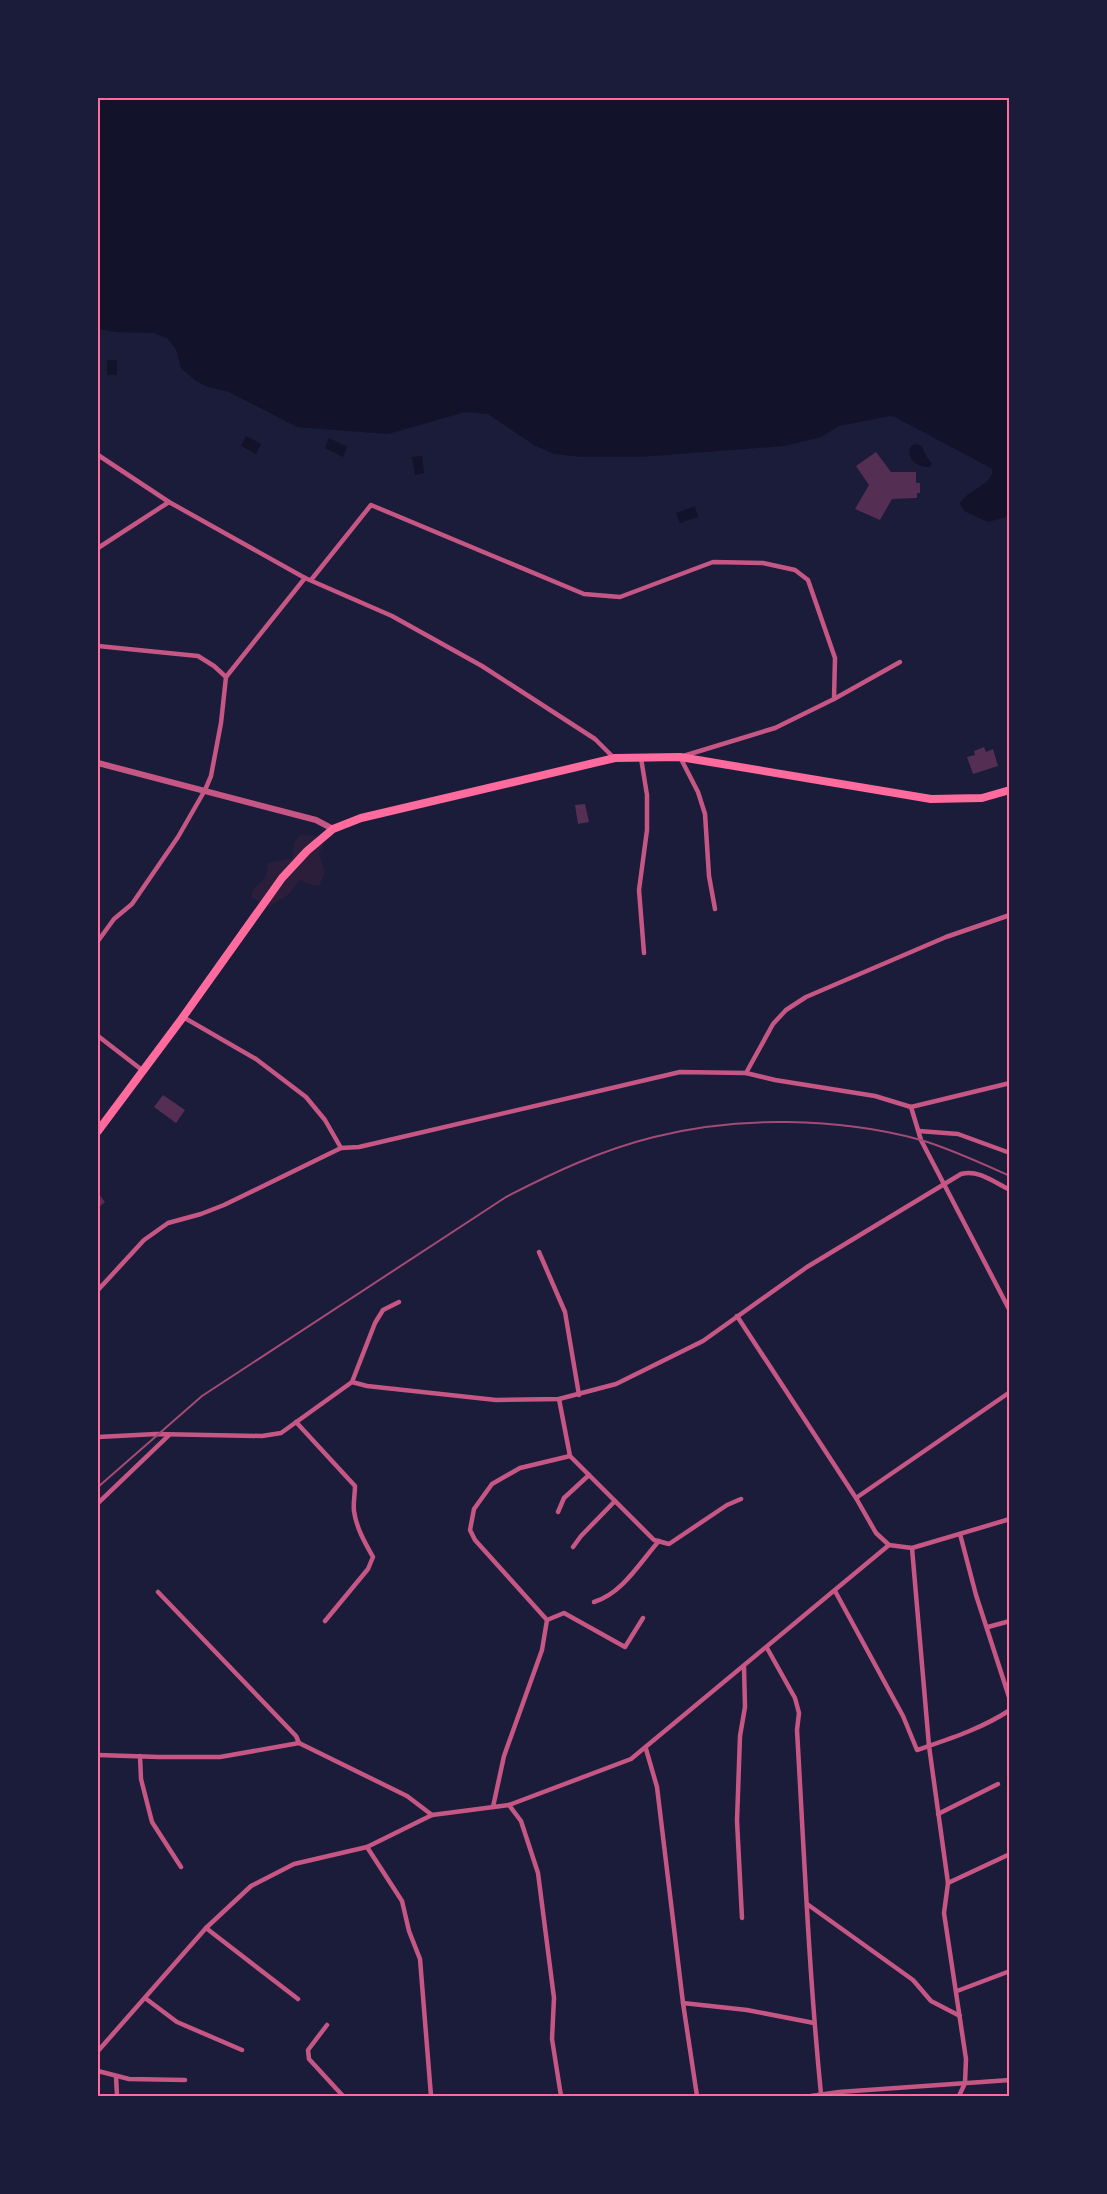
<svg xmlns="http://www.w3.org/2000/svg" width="1107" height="2194" font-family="Poppins,sans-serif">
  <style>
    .green { fill: #2a1e3b }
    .water { fill: #12122b }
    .building { fill: #542f53 }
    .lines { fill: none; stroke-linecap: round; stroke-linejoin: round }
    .minor { stroke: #c65784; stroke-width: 4.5 }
    .tertiary { stroke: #c65784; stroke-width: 6 }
    .primary { stroke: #ff6b9d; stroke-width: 8 }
    .rail { stroke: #a44b75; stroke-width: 2 }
    .neatline { fill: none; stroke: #ff6b9d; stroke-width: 2 }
  </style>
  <rect width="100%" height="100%" fill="#1b1b3a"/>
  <polygon class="green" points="300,835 317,836 323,845 319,854 325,873 319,886 308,884 300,880 289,894 269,907 251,897 253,890 266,876 268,863 292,858 294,843"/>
  <g class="water">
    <path d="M 98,98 L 1009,98 L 1009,516 L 988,522 L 964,511 L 960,503 C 968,490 989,486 993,472 L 991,468 L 895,417 L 890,416 L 839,426 L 821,437 L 784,446 L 638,457 L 583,457 L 554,454 L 534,445 L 488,414 L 465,412 L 388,434 L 297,427 L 229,392 L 208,387 L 196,381 L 181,368 L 176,349 L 167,338 L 154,333 L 117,332 L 98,329 Z"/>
    <rect x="107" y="360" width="10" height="15"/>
    <polygon points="246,436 261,444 256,454 241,446"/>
    <polygon points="329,438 347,447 343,457 325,448"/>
    <path d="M 915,444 L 921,446 C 926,452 925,458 932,463 L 930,467 C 918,467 905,460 911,446 Z"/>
    <polygon points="422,456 424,473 415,475 412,457"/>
    <polygon points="695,506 698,517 680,523 676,513"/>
  </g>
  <g class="building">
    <polygon points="876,452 891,472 916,472 916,483 920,483 920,493 917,493 917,498 892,499 880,520 855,509 869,485 856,466"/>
    <polygon points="984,747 986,752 993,749 998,766 973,774 967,757 975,755 974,751"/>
    <polygon points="585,804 589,822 578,824 575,805"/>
    <polygon points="163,1095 185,1110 176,1123 154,1107"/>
    <polygon points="98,1193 105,1202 98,1208"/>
  </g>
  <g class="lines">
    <g class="minor">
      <polyline points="98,455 169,502 305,578 392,616 482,666 595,739 614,758"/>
      <polyline points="98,548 169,502"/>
      <polyline points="311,580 371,505 584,594 620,597 713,562 763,563 795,570 808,580 835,658 834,699 775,728 680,757 698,792 705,814 709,876 715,909"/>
      <polyline points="98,646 198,656 214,666 226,677 221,723 211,776 205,790 178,837 132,904 114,919 98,941"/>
      <polyline points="226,677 305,578"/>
      <polyline points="834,699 900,662"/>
      <polyline points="641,758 647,795 647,830 639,890 644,953"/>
      <polyline points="183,1017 256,1059 306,1097 325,1120 341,1148"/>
      <polyline points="98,1036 142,1070"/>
      <polyline points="746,1073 773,1024 786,1010 806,997 946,937 1010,915"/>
      <polyline points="911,1107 921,1140 1010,1311"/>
      <polyline points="919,1131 958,1134 1010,1153"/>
      <polyline points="539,1252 565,1312 579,1395"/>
      <polyline points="98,1290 144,1240 168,1223 201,1214 224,1205 341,1148 359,1147 680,1072 746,1073 775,1080 875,1096 911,1107 1010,1083"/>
      <polyline points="737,1316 856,1498 876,1533 889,1545 912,1548 1010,1519"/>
      <polyline points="352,1382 375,1323 383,1310 399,1302"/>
      <polyline points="559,1399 570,1456 654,1540 669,1544 727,1505 741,1499"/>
      <path d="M 296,1422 L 355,1486 C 355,1494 353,1503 354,1511 C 356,1527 365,1543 373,1557 L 368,1569 L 325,1621"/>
      <path d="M 98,1437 L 156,1434 L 262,1436 L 281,1433 L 352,1382 L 367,1386 L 496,1400 L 559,1399 L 616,1384 L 703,1341 L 807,1267 L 961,1174 C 978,1169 994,1182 1010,1190"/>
      <polyline points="856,1498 1010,1392"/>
      <polyline points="98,1503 169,1435"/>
      <polyline points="558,1512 564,1498 589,1475"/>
      <polyline points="960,1534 976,1595 1010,1700"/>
      <polyline points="573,1547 581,1536 615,1501"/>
      <polyline points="912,1548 929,1746 948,1883 944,1913 966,2059 965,2083 959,2096"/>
      <path d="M 835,1591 L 903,1716 L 917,1750 C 949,1739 981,1729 1010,1710"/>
      <polyline points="158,1592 296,1736 299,1743 407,1796 432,1815"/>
      <path d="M 594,1602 C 623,1593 640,1562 659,1541"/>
      <polyline points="547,1620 564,1613 625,1647 643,1618"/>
      <polyline points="988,1627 1010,1621"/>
      <path d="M 767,1648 L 795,1698 L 799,1713 L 797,1730 C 804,1852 809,1973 821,2094"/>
      <polyline points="646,1749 657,1787 683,2003 697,2096"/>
      <polyline points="98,1755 159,1757 220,1757 299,1743"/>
      <polyline points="140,1756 141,1779 152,1822 181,1867"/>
      <polyline points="509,1805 521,1821 538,1873 554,1998 552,2039 561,2096"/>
      <polyline points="493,1807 504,1756 542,1650 547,1620 475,1540 470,1530 474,1509 492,1484 520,1468 570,1456"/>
      <polyline points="938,1814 998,1784"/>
      <polyline points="367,1847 402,1901 409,1931 420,1959 431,2096"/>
      <polyline points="948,1883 1010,1854"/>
      <polyline points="807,1904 913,1980 931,2001 960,2016"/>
      <polyline points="742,1918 737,1821 740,1736 745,1707 744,1667"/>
      <polyline points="206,1928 298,1999"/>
      <polyline points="957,1991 1010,1971"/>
      <polyline points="145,1998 177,2022 242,2050"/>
      <polyline points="683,2003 747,2010 814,2023"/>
      <polyline points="327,2025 308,2050 309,2059 343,2096"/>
      <polyline points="98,2051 206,1928 251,1886 294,1864 367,1847 432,1815 509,1805 631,1759 889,1545"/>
      <polyline points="98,2071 129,2079 185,2080"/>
      <polyline points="116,2076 117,2096"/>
      <polyline points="811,2096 839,2092 1010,2080"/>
    </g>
    <polyline class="tertiary" points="98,763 316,820 333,829"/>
    <polyline class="primary" points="98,1131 183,1017 282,878 307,851 333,829 361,818 615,758 680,757 931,799 982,798 1010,790"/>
    <path class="rail" d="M 98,1487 L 202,1396 L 506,1197 C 554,1172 602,1150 654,1137 C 737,1116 838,1117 921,1140 C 951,1149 981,1163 1010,1176"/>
  </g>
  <rect width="1107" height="2194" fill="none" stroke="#1b1b3a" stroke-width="198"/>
  <rect x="99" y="99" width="909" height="1996" class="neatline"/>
</svg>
